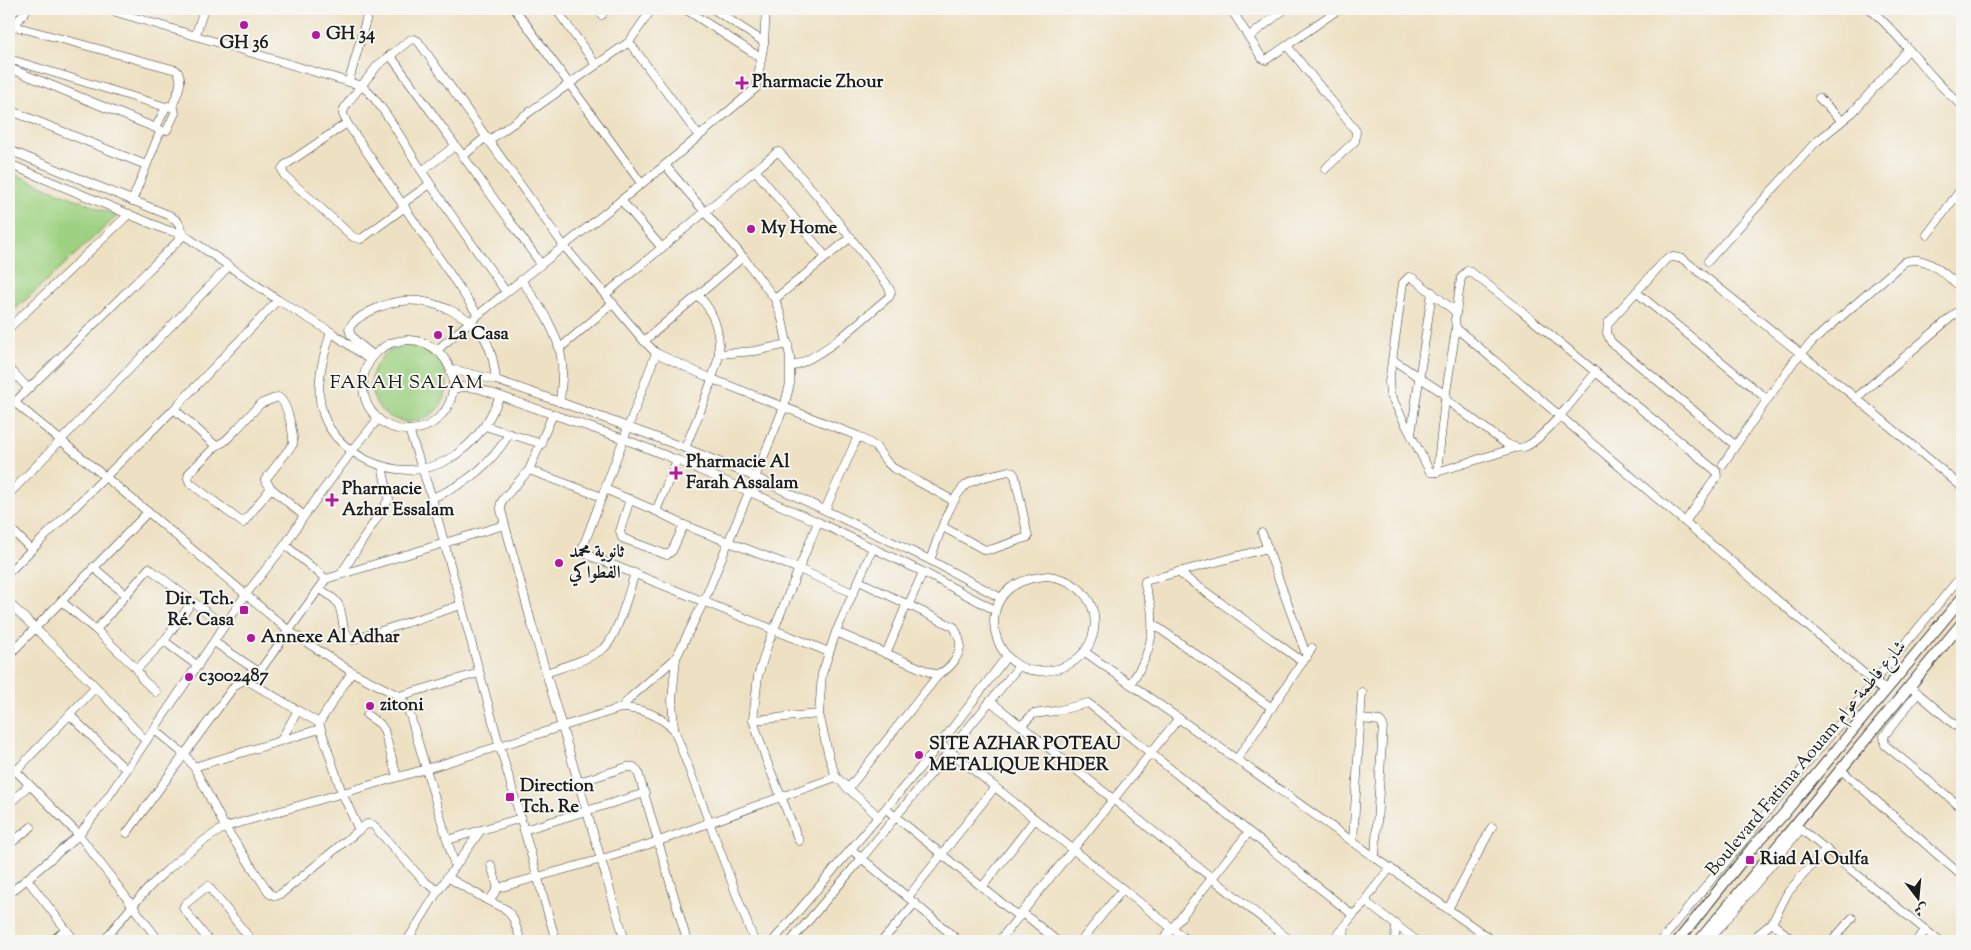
<svg xmlns="http://www.w3.org/2000/svg" width="1971" height="950" font-family="'Sorts Mill Goudy',Amiri,serif">
  <style>
    .green { fill: #9ed282; stroke: #5d774f }
    .lines { fill: none; stroke-linecap: round; stroke-linejoin: round }
    .minor-casing { stroke: #3c3a35; stroke-width: 9 }
    .major-casing { stroke: #3c3a35; stroke-width: 12 }
    .minor { stroke: #fff; stroke-width: 8 }
    .major { stroke: #fff; stroke-width: 10 }
    .poi-dot { fill: #b5179e; stroke: #f6f6f2; stroke-width: 2 }
    .labels { text-anchor: middle; dominant-baseline: central; stroke-width: 4; stroke-linejoin: round; paint-order: stroke }
    .poi-label { font-size: 18px; font-weight: bold; fill: #1c1c1c; stroke: #f6f6f2; text-anchor: start }
    .street-label { font-size: 18px; fill: #1c1c1c; stroke: #f6f6f2 }
    .neighbourhood-label { font-size: 19px; letter-spacing: 1px; fill: #1c1c1c; stroke: #f6f6f2 }
  </style>
  <rect width="100%" height="100%" fill="#f6f6f2"/>
  <filter id="ink" filterUnits="userSpaceOnUse"><feTurbulence type="fractalNoise" baseFrequency=".02" numOctaves="2"/><feDisplacementMap in="SourceGraphic" scale="10" xChannelSelector="R" yChannelSelector="G"/><feConvolveMatrix kernelMatrix="1 2 1 2 8 2 1 2 1" color-interpolation-filters="sRGB"/></filter>
  <filter id="wash" filterUnits="userSpaceOnUse"><feTurbulence type="fractalNoise" baseFrequency=".0096" numOctaves="4" result="noise"/><feDisplacementMap in="SourceGraphic" scale="20" xChannelSelector="R" yChannelSelector="G"/><feGaussianBlur stdDeviation="1.12" result="paint"/><feColorMatrix in="noise" values="0 0 0 0 0 0 0 0 0 0 0 0 0 0 0 0 0 1.4 0 .05"/><feComposite in="paint" operator="in"/></filter>
  <g filter="url(#wash)">
    <rect width="100%" height="100%" fill="#eee1c3"/>
    <g class="green">
      <polygon points="9,172 117,216 9,315"/>
      <circle cx="409" cy="384" r="38"/>
    </g>
  </g>
  <g filter="url(#ink)">
    <g class="lines">
      <defs>
        <g id="minor">
          <path d="M 106,9 L 362,86 C 383,103 407,149 423,173 C 449,213 478,252 506,292"/>
          <polyline points="515,9 641,183"/>
          <polyline points="556,9 596,65"/>
          <polyline points="598,9 602,15"/>
          <polyline points="685,9 761,58"/>
          <polyline points="713,9 764,42"/>
          <polyline points="1231,9 1262,58 1266,60 1339,9"/>
          <path d="M 1870,9 C 1904,38 1927,77 1962,105"/>
          <path d="M 14,26 L 176,70 C 186,80 176,95 172,107"/>
          <polyline points="9,33 27,9"/>
          <polyline points="196,34 204,9"/>
          <polyline points="1249,37 1285,9"/>
          <polyline points="629,42 699,136"/>
          <polyline points="1288,47 1356,131 1355,141 1325,169"/>
          <polyline points="390,55 541,264"/>
          <polyline points="9,59 166,107"/>
          <polyline points="9,68 158,129"/>
          <polyline points="349,81 369,9"/>
          <polyline points="1819,98 1842,121"/>
          <polygon points="168,106 174,108 175,113 167,130 160,132 157,125 165,109"/>
          <polyline points="9,110 146,165"/>
          <polyline points="347,123 285,165 282,169 284,175 353,237 361,239 405,207"/>
          <polyline points="488,141 629,42 652,9"/>
          <polyline points="9,150 171,216 178,222 184,235"/>
          <polyline points="463,156 486,137"/>
          <polyline points="9,164 164,229 184,235 278,300 331,332 370,360"/>
          <polyline points="755,170 826,257"/>
          <polyline points="422,171 455,146"/>
          <polyline points="621,200 662,248"/>
          <polyline points="132,201 160,132"/>
          <polyline points="402,204 430,184"/>
          <polyline points="1927,235 1962,188"/>
          <polyline points="1708,261 1815,143 1853,112 1908,50"/>
          <path d="M 521,280 C 539,304 559,333 562,363 C 563,376 561,390 560,402"/>
          <polyline points="1636,292 1767,399"/>
          <path d="M 606,294 L 776,153 L 779,152 L 816,194 L 886,283 L 891,292 L 889,297 C 858,322 828,354 791,367"/>
          <polyline points="775,299 851,237"/>
          <polyline points="1456,312 1413,278 1409,277 1403,283 1389,382 1390,394 1430,472 1437,472 1515,448"/>
          <polyline points="478,315 347,123 343,114 344,109 350,100 378,65 410,40 414,39 418,41 564,246 644,341 656,353 712,379 858,436 876,447 886,461 893,468 954,501"/>
          <polyline points="9,328 129,214"/>
          <polyline points="1456,328 1874,682"/>
          <path d="M 331,332 C 323,357 314,387 323,414 C 330,435 348,451 367,460 C 427,488 477,453 500,396"/>
          <circle cx="408" cy="385" r="45"/>
          <polyline points="644,341 743,257"/>
          <polyline points="559,349 613,303"/>
          <polyline points="437,350 478,315 665,165 756,88 764,42 766,9"/>
          <polyline points="656,353 583,547 584,551 588,555 829,652"/>
          <polyline points="719,354 755,351 788,344"/>
          <path d="M 373,355 L 357,342 L 351,335 L 349,329 C 352,321 361,316 369,312 C 397,297 421,297 450,310 C 459,314 469,319 476,327 C 490,341 494,361 496,380"/>
          <polyline points="1393,360 1446,395"/>
          <polyline points="9,368 28,388"/>
          <polyline points="451,369 496,380 560,402 685,448 755,477 930,560 1001,598"/>
          <path d="M 1596,372 C 1582,389 1542,442 1524,447 C 1516,449 1512,446 1505,443 L 1445,399 L 1456,328 L 1455,320 L 1461,278 L 1467,271 L 1471,272 L 1519,309 L 1716,471 L 1717,476 L 1685,522"/>
          <polyline points="453,389 462,387 477,388 624,439 677,460 818,522 923,572 995,610"/>
          <polyline points="1856,398 1962,308"/>
          <polyline points="14,402 148,512 289,631 352,672 399,696 405,703 410,715 455,866"/>
          <polyline points="9,408 184,235"/>
          <polyline points="174,409 216,446"/>
          <polyline points="553,414 529,470 504,498 501,503 501,510 532,625 625,941"/>
          <polyline points="485,426 542,444"/>
          <polyline points="409,430 432,498 496,733 556,941"/>
          <polyline points="1411,434 1432,292"/>
          <polyline points="1735,445 1611,342 1607,333 1608,323 1667,258 1674,257 1683,259 1856,398 1962,487"/>
          <path d="M 685,448 C 695,423 707,398 714,372 C 716,366 719,359 719,353 C 720,330 714,312 699,296"/>
          <path d="M 1723,464 L 1794,361 L 1813,341 L 1904,262 C 1925,252 1946,276 1962,288"/>
          <polyline points="529,470 602,497"/>
          <polyline points="1437,472 1445,399"/>
          <path d="M 271,488 L 243,523 L 190,483 L 188,478 L 189,473 L 216,446 L 225,441 L 236,430 L 260,404 L 278,397 C 287,401 294,433 293,444 L 265,480 L 271,488 L 304,516"/>
          <polyline points="605,489 656,511 684,525 799,569 853,593"/>
          <polyline points="9,494 229,266"/>
          <path d="M 432,498 C 465,485 491,465 509,434"/>
          <polyline points="630,499 620,531 622,538 667,555 672,551 684,525"/>
          <polyline points="825,510 858,436"/>
          <polyline points="656,511 677,460"/>
          <polyline points="9,527 31,549"/>
          <polyline points="1262,533 1307,657"/>
          <polyline points="285,545 326,579"/>
          <polyline points="873,548 836,632 822,674 819,714 829,757 836,777 879,817"/>
          <path d="M 930,560 C 938,539 950,497 967,484 C 978,477 995,475 1008,471 L 1012,472 L 1015,476 L 1028,537 L 993,549 L 985,550 L 943,527"/>
          <polyline points="93,567 126,595"/>
          <polyline points="9,572 174,409 278,300"/>
          <polyline points="1178,572 1303,662"/>
          <polyline points="341,574 389,499 382,466"/>
          <path d="M 1048,576 C 1116,585 1107,672 1038,671 C 999,670 978,615 1009,589 C 1020,580 1035,577 1048,576 Z"/>
          <path d="M 320,589 C 326,593 335,598 338,604 C 345,616 339,631 353,640 L 461,605"/>
          <polyline points="61,601 96,630 137,669 142,679 156,692"/>
          <polyline points="9,603 96,687 146,741"/>
          <polyline points="909,604 923,572"/>
          <polyline points="1153,624 1272,708"/>
          <polyline points="96,630 149,568 214,618"/>
          <path d="M 836,632 L 934,674 C 946,674 959,659 960,646 C 961,640 957,633 954,627 L 859,581"/>
          <polyline points="164,641 198,666"/>
          <polyline points="214,642 259,672"/>
          <polyline points="1085,652 1493,941"/>
          <polyline points="886,654 907,603"/>
          <polyline points="9,655 148,512"/>
          <polyline points="676,658 672,700 674,729 754,941"/>
          <polyline points="137,669 164,641 192,602"/>
          <path d="M 546,673 C 565,666 588,660 604,648 C 617,638 629,591 635,573"/>
          <polyline points="245,679 319,723 342,793 359,830 367,824 373,825 424,881 438,891"/>
          <path d="M 1130,684 C 1147,661 1156,636 1151,607 C 1150,599 1144,589 1145,581 L 1268,548"/>
          <polyline points="1914,690 1962,731"/>
          <polyline points="1918,693 1884,736 1885,745 1962,808"/>
          <polyline points="399,696 479,673"/>
          <polyline points="990,701 1291,941"/>
          <polyline points="621,708 631,697 676,658 704,601 784,407 790,384 790,357 782,319 775,299 743,257 665,165"/>
          <polyline points="70,715 126,770"/>
          <polyline points="367,715 380,724 384,730 397,777"/>
          <polyline points="1361,719 1380,721 1383,725 1375,857"/>
          <polyline points="753,720 819,714"/>
          <polyline points="319,723 352,672"/>
          <polyline points="1022,725 1033,714 1056,711 1088,703 1353,915"/>
          <polyline points="155,730 185,755 194,767 225,827 270,894 276,896 282,893 359,830"/>
          <polyline points="281,740 297,712"/>
          <polyline points="946,748 1188,941"/>
          <polyline points="1237,759 1312,648"/>
          <polyline points="9,764 79,835 159,941"/>
          <polyline points="194,767 320,729"/>
          <polyline points="1840,769 1962,876"/>
          <polyline points="16,771 96,687"/>
          <polyline points="579,782 627,767 634,767 638,772 687,941"/>
          <polyline points="848,789 939,674"/>
          <polyline points="9,804 29,785"/>
          <polyline points="886,809 1019,917"/>
          <polyline points="1796,825 1939,941"/>
          <polyline points="524,830 645,793"/>
          <polyline points="127,833 235,685 259,672 326,579 504,525"/>
          <polyline points="448,840 521,818"/>
          <polyline points="799,841 767,762 753,720 758,676 768,644 818,522"/>
          <polyline points="1353,842 1362,692"/>
          <polyline points="9,845 31,827"/>
          <polyline points="852,850 959,941"/>
          <polyline points="447,877 489,901 507,910 513,918 519,935 519,941"/>
          <polyline points="27,879 75,941"/>
          <polyline points="983,886 1035,819"/>
          <polyline points="498,888 602,859 659,841 836,777"/>
          <polyline points="9,894 79,835 106,800 246,594 285,545 304,516 352,451 378,419"/>
          <polyline points="908,897 995,787"/>
          <polyline points="489,901 498,888 491,865"/>
          <polyline points="1366,902 1417,941"/>
          <polyline points="1448,909 1492,827"/>
          <polyline points="1023,913 1057,941"/>
          <polyline points="1772,923 1794,941"/>
          <polyline points="52,941 65,930"/>
          <path d="M 104,941 C 141,893 172,859 225,827 L 426,769 L 621,708 C 645,709 656,714 674,729"/>
          <polyline points="209,941 183,908 185,904 208,886 252,941"/>
          <polyline points="407,941 438,891 481,830"/>
          <polyline points="773,941 941,743 1007,656"/>
          <polyline points="791,941 862,858 1019,666"/>
          <polyline points="882,941 915,903"/>
          <polyline points="999,941 1179,718"/>
          <polyline points="1081,941 1123,889"/>
          <polyline points="1162,941 1248,833"/>
          <polyline points="1332,941 1353,915 1366,902 1368,896 1390,868"/>
          <polyline points="1344,941 1345,925"/>
          <polyline points="1395,941 1396,924"/>
          <polyline points="1661,941 1962,575"/>
          <polyline points="1709,941 1801,829"/>
          <polyline points="1750,941 1772,923 1788,892 1826,849"/>
          <polyline points="1832,941 1852,918"/>
          <polyline points="1916,941 1926,930"/>
        </g>
        <g id="major">
          <polyline points="1874,682 1885,691"/>
          <polyline points="1678,941 1752,848 1782,816 1962,598"/>
          <polyline points="1699,941 1962,623"/>
        </g>
      </defs>
      <use href="#minor" class="minor-casing"/>
      <use href="#major" class="major-casing"/>
      <use href="#minor" class="minor"/>
      <use href="#major" class="major"/>
    </g>
  </g>
  <g class="poi-dot">
    <circle cx="244" cy="25" r="5"/>
    <circle cx="316" cy="35" r="5"/>
    <path d="M739.5 75.5h5v5h5v5h-5v5h-5v-5h-5v-5h5z"/>
    <circle cx="751" cy="229" r="5"/>
    <circle cx="438" cy="335" r="5"/>
    <path d="M673.5 465.5h5v5h5v5h-5v5h-5v-5h-5v-5h5z"/>
    <path d="M329.5 492.5h5v5h5v5h-5v5h-5v-5h-5v-5h5z"/>
    <circle cx="559" cy="563" r="5"/>
    <rect x="239" y="605" width="10" height="10" rx="2.5"/>
    <circle cx="251" cy="638" r="5"/>
    <circle cx="189" cy="677" r="5"/>
    <circle cx="370" cy="706" r="5"/>
    <circle cx="919" cy="755" r="5"/>
    <rect x="505" y="792" width="10" height="10" rx="2.5"/>
    <rect x="1745" y="855" width="10" height="10" rx="2.5"/>
  </g>
  <g class="labels">
    <g class="poi-label">
      <text x="326" y="35">GH 34</text>
      <text x="244" y="44" text-anchor="middle">GH 36</text>
      <text x="752" y="83">Pharmacie Zhour</text>
      <text x="761" y="229">My Home</text>
      <text x="448" y="335">La Casa</text>
      <text x="686" y="463">Pharmacie Al<tspan x="686" dy="21">Farah Assalam</tspan></text>
      <text x="342" y="490">Pharmacie<tspan x="342" dy="21">Azhar Essalam</tspan></text>
      <text x="569" y="553">ثانوية محمد<tspan x="569" dy="21">الفطواكي</tspan></text>
      <text x="234" y="600" text-anchor="end">Dir. Tch.<tspan x="234" dy="21">Ré. Casa</tspan></text>
      <text x="261" y="638">Annexe Al Adhar</text>
      <text x="199" y="677">c3002487</text>
      <text x="380" y="706">zitoni</text>
      <text x="929" y="745">SITE AZHAR POTEAU<tspan x="929" dy="21">METALIQUE KHDER</tspan></text>
      <text x="520" y="787">Direction<tspan x="520" dy="21">Tch. Re</tspan></text>
      <text x="1760" y="860">Riad Al Oulfa</text>
    </g>
    <g class="street-label">
      <text transform="translate(1807 759) rotate(-50)">Boulevard Fatima Aouam شارع فاطمة عوام</text>
    </g>
    <g class="neighbourhood-label">
      <text x="407" y="383">FARAH SALAM</text>
    </g>
  </g>
  <rect width="1971" height="950" fill="none" stroke="#f6f6f2" stroke-width="30"/>
  <g transform="translate(1918 898) rotate(164)" stroke="#f6f6f2" stroke-width="4" paint-order="stroke">
  <path d="M0-4L9 19L0 12L-9 19Z" fill="#1c1c1c"/>
  <text y="-8" font-size="14" font-weight="bold" text-anchor="middle" fill="#1c1c1c">ش</text>
  </g>
</svg>
